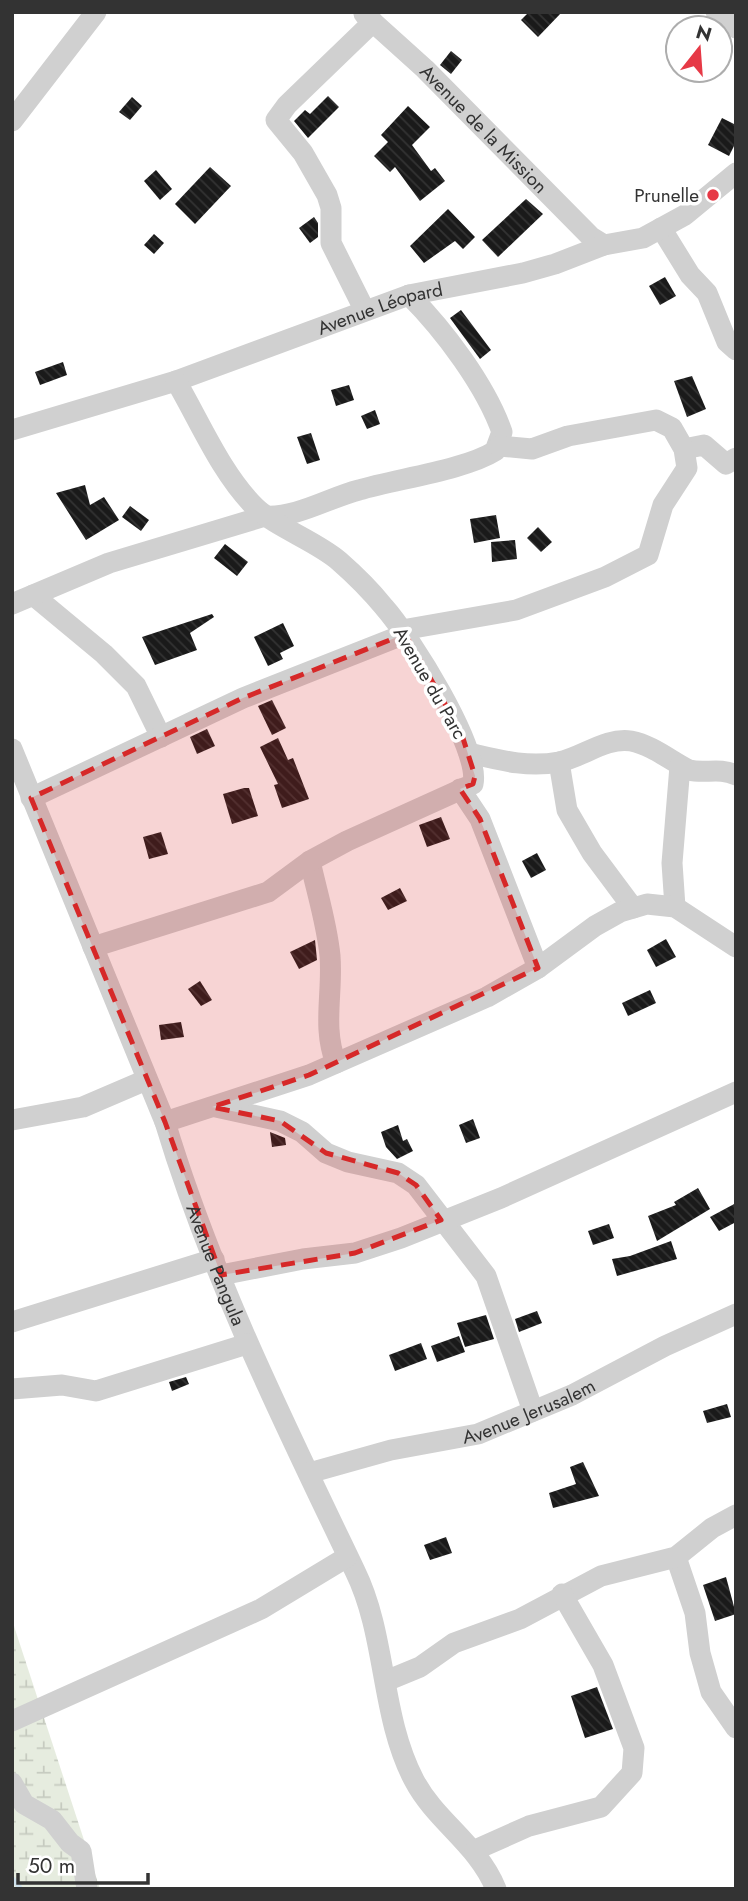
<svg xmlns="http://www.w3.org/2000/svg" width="748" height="1901" font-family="Jost,sans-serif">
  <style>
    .wetland { fill: url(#wetland-marsh) }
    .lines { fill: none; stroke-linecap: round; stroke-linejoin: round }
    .stream { stroke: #cfe2ee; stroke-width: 5 }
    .building { fill: url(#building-back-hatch) }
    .minor { stroke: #d0d0d0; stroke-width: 21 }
    .marked { fill: #d62828; fill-opacity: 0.2; stroke: #d62828; stroke-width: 5; stroke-dasharray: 14 9; stroke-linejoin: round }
    .poi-dot { fill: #e63946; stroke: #fff; stroke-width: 2.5 }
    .labels { text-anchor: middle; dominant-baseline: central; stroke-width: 7; stroke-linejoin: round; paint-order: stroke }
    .street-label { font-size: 19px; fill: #333; stroke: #fff }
    .poi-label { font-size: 19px; fill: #333; stroke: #fff; text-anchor: end }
  </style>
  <defs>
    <pattern id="wetland-marsh" width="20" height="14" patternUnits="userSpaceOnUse" patternTransform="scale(1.75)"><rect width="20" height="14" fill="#e6ecdf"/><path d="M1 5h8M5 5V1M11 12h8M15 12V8" fill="none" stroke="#c6cbc0"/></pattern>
    <pattern id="building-back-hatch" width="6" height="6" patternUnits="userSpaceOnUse" patternTransform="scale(1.75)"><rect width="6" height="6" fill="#1a1a1a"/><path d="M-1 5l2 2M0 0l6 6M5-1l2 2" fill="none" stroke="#333"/></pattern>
  </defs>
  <rect width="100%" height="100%" fill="#fff"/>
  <polygon class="wetland" points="12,1620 100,1889 12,1889"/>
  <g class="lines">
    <polyline class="stream" points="12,1878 21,1889"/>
  </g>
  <g class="building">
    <polygon points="529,12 562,12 538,37 521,20"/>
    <polygon points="451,51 462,60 451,74 440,65"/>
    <polygon points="328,96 339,107 308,138 294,121 305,110 310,114"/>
    <polygon points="132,97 142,106 130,120 119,112"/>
    <polygon points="408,106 430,127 412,145 431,171 435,168 445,181 420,201 395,167 390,172 374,156 388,142 381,135"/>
    <polygon points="722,118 736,125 736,142 729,156 708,145"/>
    <polygon points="210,167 231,186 195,224 175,204"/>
    <polygon points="156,170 172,189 160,200 144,181"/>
    <polygon points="526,199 543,214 498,257 482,240"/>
    <polygon points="448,209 475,237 463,249 455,241 424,263 410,246"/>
    <polygon points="314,217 318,223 318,237 310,243 299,228"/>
    <polygon points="154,234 164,243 154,254 144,245"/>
    <polygon points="665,277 676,296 660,305 649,286"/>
    <polygon points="461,310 491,350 480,359 450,318"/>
    <polygon points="63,362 67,375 40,385 35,372"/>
    <polygon points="692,376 706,409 687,417 674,381"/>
    <polygon points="349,385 354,400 336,406 331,390"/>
    <polygon points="375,410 380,424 367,429 361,416"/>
    <polygon points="311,433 320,460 307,464 297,437"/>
    <polygon points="85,485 90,505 104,497 119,520 86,540 56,493"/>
    <polygon points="130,506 149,520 141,531 122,517"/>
    <polygon points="496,515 500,538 474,543 470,519"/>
    <polygon points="538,527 552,542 541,552 527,538"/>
    <polygon points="515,540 517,559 492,562 491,542"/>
    <polygon points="225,544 248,562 237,576 214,558"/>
    <polygon points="212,614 214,617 190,633 197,650 155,665 142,637"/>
    <polygon points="283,623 294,646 280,653 283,659 268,666 254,637"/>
    <polygon points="272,700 286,728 272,735 258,706"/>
    <polygon points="207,729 215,746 197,754 190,737"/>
    <polygon points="278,738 288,760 293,758 309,799 282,808 274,785 278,784 260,747"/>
    <polygon points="244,788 249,788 258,816 232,824 223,794"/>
    <polygon points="441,817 450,839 427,847 419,825"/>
    <polygon points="161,832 168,854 149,859 143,837"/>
    <polygon points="537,853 546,870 531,878 522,861"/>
    <polygon points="400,888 407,901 388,910 381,898"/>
    <polygon points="666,939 676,957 656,967 647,950"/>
    <polygon points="315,940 317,960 299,969 290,952"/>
    <polygon points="200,981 212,1000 201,1006 188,989"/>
    <polygon points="650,990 656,1003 628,1016 622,1003"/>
    <polygon points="181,1022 184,1037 161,1040 159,1025"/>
    <polygon points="473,1119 480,1138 466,1143 459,1125"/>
    <polygon points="398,1125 403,1141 407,1139 413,1151 397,1159 386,1147 381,1132"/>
    <polygon points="270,1132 285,1138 286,1145 272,1147"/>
    <polygon points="698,1188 710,1209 657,1241 648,1216 676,1205 674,1202"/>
    <polygon points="736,1203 736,1222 719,1231 710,1217"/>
    <polygon points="609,1224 614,1238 593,1245 588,1231"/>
    <polygon points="671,1241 677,1259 617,1276 612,1259 630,1256"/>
    <polygon points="537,1311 542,1323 519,1332 515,1319"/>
    <polygon points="486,1315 494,1339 465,1347 457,1323"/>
    <polygon points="459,1336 465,1352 437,1362 431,1346"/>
    <polygon points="421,1343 427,1359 395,1371 389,1355"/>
    <polygon points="186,1377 189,1384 172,1391 169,1382"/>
    <polygon points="727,1404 731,1417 707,1423 703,1411"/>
    <polygon points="583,1462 599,1496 553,1508 549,1493 576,1484 570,1467"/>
    <polygon points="446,1537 452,1553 430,1560 424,1545"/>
    <polygon points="726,1577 736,1614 715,1621 703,1585"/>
    <polygon points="597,1687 613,1729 585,1738 571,1696"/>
  </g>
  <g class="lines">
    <g class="minor">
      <polyline points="716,12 736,28"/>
      <path id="s1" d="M 364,14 L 425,69 L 591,237 L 604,245"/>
      <polyline points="12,121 96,12"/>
      <polyline points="661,228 690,275 707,293 727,342 736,350"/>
      <polyline points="364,309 331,243 331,208 327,195 303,153 276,120 287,105 373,22"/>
      <path id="s2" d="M 12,430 L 176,381 L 409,295 L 523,273 L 555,264 L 604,245 L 643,238 L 685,215 L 736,173"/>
      <polyline points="684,449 704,445 726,464 736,458"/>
      <polyline points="33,595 104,654 136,686 161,737"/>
      <path d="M 12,604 L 109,563 L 265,516 C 297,518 328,498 359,490 C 395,479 465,470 495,451 L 502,432 C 486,386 444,330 409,295"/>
      <polyline points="402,630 516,610 605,577 648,555 663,505 687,468 684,449 672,428 656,420 568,436 532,449 499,446"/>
      <path id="s3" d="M 12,749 L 165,1122 C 212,1278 285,1425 355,1571 C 387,1636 380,1715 414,1780 C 436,1822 477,1843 496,1889"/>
      <path d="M 469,753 C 499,760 527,768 559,762 C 583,757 606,737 631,741 C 652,745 671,761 689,770 C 705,774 719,767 736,775"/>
      <polyline points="559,762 567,810 592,853 633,908"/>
      <polyline points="460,789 480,819 538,968"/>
      <polyline points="31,798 243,698 405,634"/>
      <path d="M 310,861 C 317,893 327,924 330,956 C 333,993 322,1028 336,1063"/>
      <polyline points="675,907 672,863 680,766"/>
      <path d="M 93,947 L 268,892 L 310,861 L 347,841 L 473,784 C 481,749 409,635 384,607 C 371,591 355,575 339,561 C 316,541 275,527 255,507 C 221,473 200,422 176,381"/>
      <polyline points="216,1107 280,1121 302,1132 326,1153 348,1162 398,1173 416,1185 486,1276 533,1411"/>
      <polyline points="12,1120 83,1107 146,1080"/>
      <polyline points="165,1122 309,1075 487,997 538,968 595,926 620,912 647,904 675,907 736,947"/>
      <polyline points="221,1275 303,1259 355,1253 401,1238 501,1198 736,1092"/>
      <polyline points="12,1322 214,1259"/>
      <polyline points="12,1389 62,1385 96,1391 247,1344"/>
      <path id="s4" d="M 309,1473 L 391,1450 L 478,1434 L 572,1395 L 665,1346 L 736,1314"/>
      <polyline points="676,1557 695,1613 700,1653 711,1692 736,1728"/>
      <polyline points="386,1681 420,1667 454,1643 520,1619 601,1576 676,1557 712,1528 736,1515"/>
      <polyline points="12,1721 261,1609 347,1557"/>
      <polyline points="12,1783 24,1804 52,1820 70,1843 81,1851 87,1889"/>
      <polyline points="475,1850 529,1826 601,1807 632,1773 634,1748 603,1665 562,1594"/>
    </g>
  </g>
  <path class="marked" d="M 405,634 L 461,732 L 475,776 L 473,784 L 460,789 L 480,819 L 538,968 L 309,1075 L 212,1107 L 280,1121 L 326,1153 L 398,1173 L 416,1185 L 441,1220 L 355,1253 L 221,1275 L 165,1122 L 31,798 L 243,698 Z"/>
  <circle class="poi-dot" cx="713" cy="195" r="7"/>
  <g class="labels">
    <g class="street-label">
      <text stroke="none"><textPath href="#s1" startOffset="166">Avenue de la Mission</textPath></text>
      <text stroke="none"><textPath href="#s2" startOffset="388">Avenue Léopard</textPath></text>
      <text transform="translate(430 683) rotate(60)">Avenue du Parc</text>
      <text stroke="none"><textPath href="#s3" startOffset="555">Avenue Pangula</textPath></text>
      <text stroke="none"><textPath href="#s4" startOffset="229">Avenue Jerusalem</textPath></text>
    </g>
    <g class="poi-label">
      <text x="699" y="195">Prunelle</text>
    </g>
  </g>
  <rect width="748" height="1901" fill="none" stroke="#333333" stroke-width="28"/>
  <g transform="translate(699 49) rotate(17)"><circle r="33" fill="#ffffff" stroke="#adadad" stroke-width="2"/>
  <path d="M0-5L12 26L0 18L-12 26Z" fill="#e63946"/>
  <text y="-10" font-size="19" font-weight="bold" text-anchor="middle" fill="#333333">N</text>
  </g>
  <path d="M18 1873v10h130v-10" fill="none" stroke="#333333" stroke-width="3.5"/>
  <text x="28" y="1873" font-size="21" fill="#333333" stroke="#ffffff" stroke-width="5" paint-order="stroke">50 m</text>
</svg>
